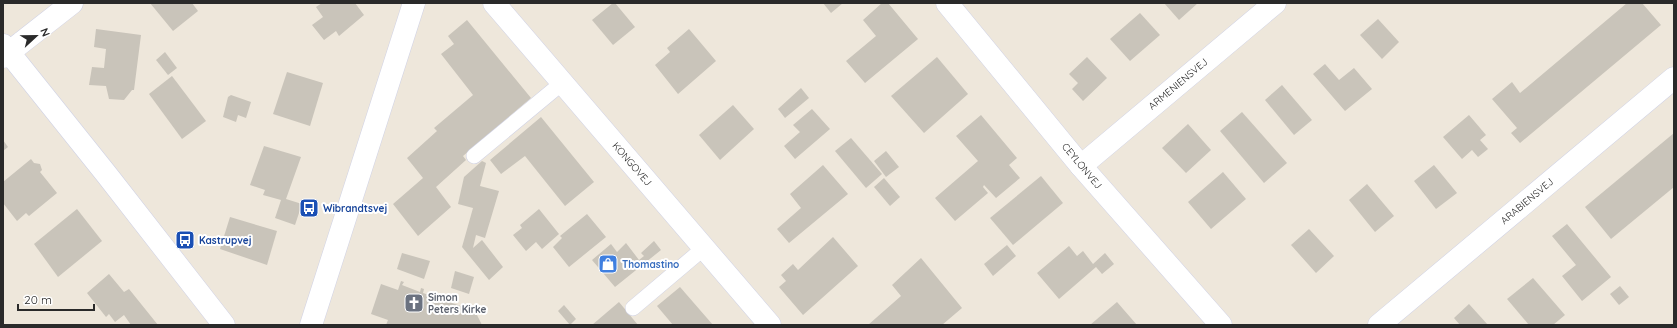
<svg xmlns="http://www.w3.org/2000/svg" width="1677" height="328" font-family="Quicksand,sans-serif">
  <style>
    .building { fill: #c9c4ba }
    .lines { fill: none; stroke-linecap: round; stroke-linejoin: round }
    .lane-casing { stroke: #d0d2e5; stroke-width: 16 }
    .street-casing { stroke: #d0d2e5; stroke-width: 23 }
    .secondary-casing { stroke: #d0d2e5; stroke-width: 23 }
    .lane { stroke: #fff; stroke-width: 15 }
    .street { stroke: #fff; stroke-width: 22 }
    .secondary { stroke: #fff; stroke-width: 22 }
    .labels { text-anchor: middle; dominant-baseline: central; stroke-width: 4; stroke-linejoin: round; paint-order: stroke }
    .street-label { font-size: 10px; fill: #2a2a2a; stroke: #fff }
    .transit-label { font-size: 10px; font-weight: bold; fill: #164399; stroke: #fff; text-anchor: start }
    .shop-label { font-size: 10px; font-weight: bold; fill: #366cbe; stroke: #fff; text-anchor: start }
    .worship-label { font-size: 10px; font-weight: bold; fill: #5b616d; stroke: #fff; text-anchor: start }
  </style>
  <rect width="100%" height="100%" fill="#eee7db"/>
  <g class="building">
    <polygon points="150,3 192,3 198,11 173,31"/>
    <polygon points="322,3 355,3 364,15 339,36 336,31 324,40 312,25 323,17 316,7"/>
    <polygon points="613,3 615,3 635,27 613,45 592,20"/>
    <polygon points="823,3 843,3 831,13"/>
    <polygon points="882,3 888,3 918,39 865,83 846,61 876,36 863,20"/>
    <polygon points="1164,3 1198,3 1179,20"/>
    <polygon points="1627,3 1642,3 1661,25 1520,143 1511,133 1517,128 1492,99 1512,82 1520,93"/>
    <polygon points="1140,13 1160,35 1130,61 1110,39"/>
    <polygon points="1378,19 1399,42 1382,59 1360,35"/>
    <polygon points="467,20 531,98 463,156 466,160 436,187 451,207 418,236 393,204 423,178 407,158 437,131 434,128 473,95 441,54 454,44 448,36"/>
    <polygon points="96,29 141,35 134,90 132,90 124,100 109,99 106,86 89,85 92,67 104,68 106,49 94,47"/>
    <polygon points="689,29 716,61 678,94 655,65 670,52 667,48"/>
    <polygon points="165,52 177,68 168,75 156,60"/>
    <polygon points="937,57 968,94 924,133 891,96"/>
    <polygon points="1087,57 1107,78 1083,101 1072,89 1078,83 1069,74"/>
    <polygon points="1325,64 1339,80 1354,68 1372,89 1345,111 1313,74"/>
    <polygon points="287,72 323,83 310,126 273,114"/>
    <polygon points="172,76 206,121 182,139 149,94"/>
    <polygon points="1282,85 1312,120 1294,135 1265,100"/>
    <polygon points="801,88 809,98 785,118 778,109"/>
    <polygon points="231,95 251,102 246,118 238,115 236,122 223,117 228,97"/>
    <polygon points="733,105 754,129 720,160 699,135"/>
    <polygon points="812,109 830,129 795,159 784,146 800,132 793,125"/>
    <polygon points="1242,112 1287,163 1264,183 1220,131"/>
    <polygon points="981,115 1017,158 1009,165 1020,178 996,198 984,185 983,187 988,193 955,221 935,198 978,161 956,136"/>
    <polygon points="1469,115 1486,135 1480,140 1488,149 1478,157 1472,150 1462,159 1443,137"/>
    <polygon points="541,117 594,182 565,206 525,156 501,174 490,160"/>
    <polygon points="1188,124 1211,150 1186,173 1162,148"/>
    <polygon points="1674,133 1674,187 1611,239 1585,207"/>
    <polygon points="851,138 882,174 866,188 835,151"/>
    <polygon points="3,140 8,147 3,151"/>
    <polygon points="264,146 301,157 286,199 302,204 295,225 275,218 281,200 263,195 265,190 250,185"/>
    <polygon points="886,151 899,167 886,177 874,161"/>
    <polygon points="31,159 34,163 40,164 42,170 40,172 57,193 29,216 26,213 17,221 3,203 3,182"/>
    <polygon points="482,161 486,163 480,186 499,191 485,238 476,235 473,248 482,240 503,267 489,280 462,247 473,208 458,204 464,177"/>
    <polygon points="823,165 848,194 789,243 777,229 801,208 790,194"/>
    <polygon points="1434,165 1457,193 1436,209 1414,181"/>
    <polygon points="1223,172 1246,199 1211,229 1188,202"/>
    <polygon points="1041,176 1063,203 1013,245 990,218"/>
    <polygon points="884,178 900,197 890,206 874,187"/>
    <polygon points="1367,184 1394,216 1375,232 1349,200"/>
    <polygon points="77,209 102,241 58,277 34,244"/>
    <polygon points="539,209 559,234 542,249 536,242 526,251 513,235 522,228 520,225"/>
    <polygon points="587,214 606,237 569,267 553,247 562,238 560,236"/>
    <polygon points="230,217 277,231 267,265 220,249"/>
    <polygon points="1567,224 1611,277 1582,301 1562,276 1576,265 1552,236"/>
    <polygon points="1309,229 1334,256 1316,273 1291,245"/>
    <polygon points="833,237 858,266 803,315 779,287 786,281 781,275 793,264 798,270"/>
    <polygon points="654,241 661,250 615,287 592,260 611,244 617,252 626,243 639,260 644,256 641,253"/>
    <polygon points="1007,245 1016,256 993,276 984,264"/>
    <polygon points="1069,246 1077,256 1083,251 1093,264 1105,253 1114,264 1102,274 1096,267 1059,299 1037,273"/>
    <polygon points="402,253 430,261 424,279 397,269"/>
    <polygon points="921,258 962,308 942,325 868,325 901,296 892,285"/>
    <polygon points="455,271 474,277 469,294 451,288"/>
    <polygon points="109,274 124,292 129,289 158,325 131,325 124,315 115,322 109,314 106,317 87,293"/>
    <polygon points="1533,278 1565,315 1553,325 1529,325 1507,299"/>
    <polygon points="401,281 404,282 402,285 420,292 421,288 424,289 423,293 441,299 442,295 445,296 443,300 461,306 462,303 466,304 463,310 477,315 482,325 386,325 388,320 371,314 381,284 398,290"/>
    <polygon points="1620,286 1629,297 1619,305 1610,294"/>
    <polygon points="680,287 713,325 673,325 657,306"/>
    <polygon points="619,302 638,325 592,325"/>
    <polygon points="1117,302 1137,325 1090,325"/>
    <polygon points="1469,304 1488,325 1460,325 1454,318"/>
    <polygon points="564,305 576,319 570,325 558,311"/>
  </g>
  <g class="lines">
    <defs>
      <g id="lane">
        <polyline points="474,156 562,83"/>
        <polyline points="633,308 704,248"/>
      </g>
      <g id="street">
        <polyline points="494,3 770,325"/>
        <polyline points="947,3 1081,166 1221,325"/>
        <polyline points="3,45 107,175 224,325"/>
        <polyline points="3,57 72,3"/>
        <polyline points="1081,166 1275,3"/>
        <polyline points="1379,325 1674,78"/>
      </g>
      <polyline id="secondary" points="311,325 414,3"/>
    </defs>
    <use href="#lane" class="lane-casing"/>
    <use href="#street" class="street-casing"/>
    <use href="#secondary" class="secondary-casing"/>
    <use href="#lane" class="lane"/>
    <use href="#street" class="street"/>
    <use href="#secondary" class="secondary"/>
  </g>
  <defs>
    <symbol id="bus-square" viewBox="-11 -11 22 22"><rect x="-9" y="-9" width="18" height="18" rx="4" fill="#1a4fb4" stroke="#fff"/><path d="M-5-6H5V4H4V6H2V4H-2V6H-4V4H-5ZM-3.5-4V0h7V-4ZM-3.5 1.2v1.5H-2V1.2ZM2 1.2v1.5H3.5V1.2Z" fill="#fff"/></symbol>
    <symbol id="shop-square" viewBox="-11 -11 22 22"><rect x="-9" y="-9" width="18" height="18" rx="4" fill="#3f7fe0" stroke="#fff"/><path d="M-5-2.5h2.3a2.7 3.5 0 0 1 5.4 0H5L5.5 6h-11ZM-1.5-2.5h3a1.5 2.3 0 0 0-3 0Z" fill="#fff"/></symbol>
    <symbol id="church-square" viewBox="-11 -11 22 22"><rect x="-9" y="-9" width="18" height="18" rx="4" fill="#6b7280" stroke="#fff"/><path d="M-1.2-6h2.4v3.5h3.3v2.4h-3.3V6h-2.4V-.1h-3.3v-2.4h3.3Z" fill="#fff"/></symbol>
  </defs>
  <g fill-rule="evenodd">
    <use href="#bus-square" x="298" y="197" width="22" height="22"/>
    <use href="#bus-square" x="174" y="229" width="22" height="22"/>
    <use href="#shop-square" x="597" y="253" width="22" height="22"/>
    <use href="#church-square" x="403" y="292" width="22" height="22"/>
  </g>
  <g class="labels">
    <g class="street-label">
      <text transform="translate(1178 84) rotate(-40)">ARMENIENSVEJ</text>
      <text transform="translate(632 164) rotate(49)">KONGOVEJ</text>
      <text transform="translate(1082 166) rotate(50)">CEYLONVEJ</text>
      <text transform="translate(1527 201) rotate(-40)">ARABIENSVEJ</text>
    </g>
    <g class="transit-label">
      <text x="323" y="208">Wibrandtsvej</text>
      <text x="199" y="240">Kastrupvej</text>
    </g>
    <g class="shop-label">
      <text x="622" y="264">Thomastino</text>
    </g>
    <g class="worship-label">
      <text x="428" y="297">Simon<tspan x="428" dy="12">Peters Kirke</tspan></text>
    </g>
  </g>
  <rect width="1677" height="328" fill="none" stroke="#2a2a2a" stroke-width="8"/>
  <g transform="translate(36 36) rotate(68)" stroke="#ffffff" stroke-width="3" paint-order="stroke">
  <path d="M0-3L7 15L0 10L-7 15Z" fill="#2a2a2a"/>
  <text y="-6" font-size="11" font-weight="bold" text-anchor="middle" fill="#2a2a2a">N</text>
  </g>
  <path d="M18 304v6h76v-6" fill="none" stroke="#2a2a2a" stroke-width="2"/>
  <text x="24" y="304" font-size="12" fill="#2a2a2a" stroke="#ffffff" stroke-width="3" paint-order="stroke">20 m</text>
</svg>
